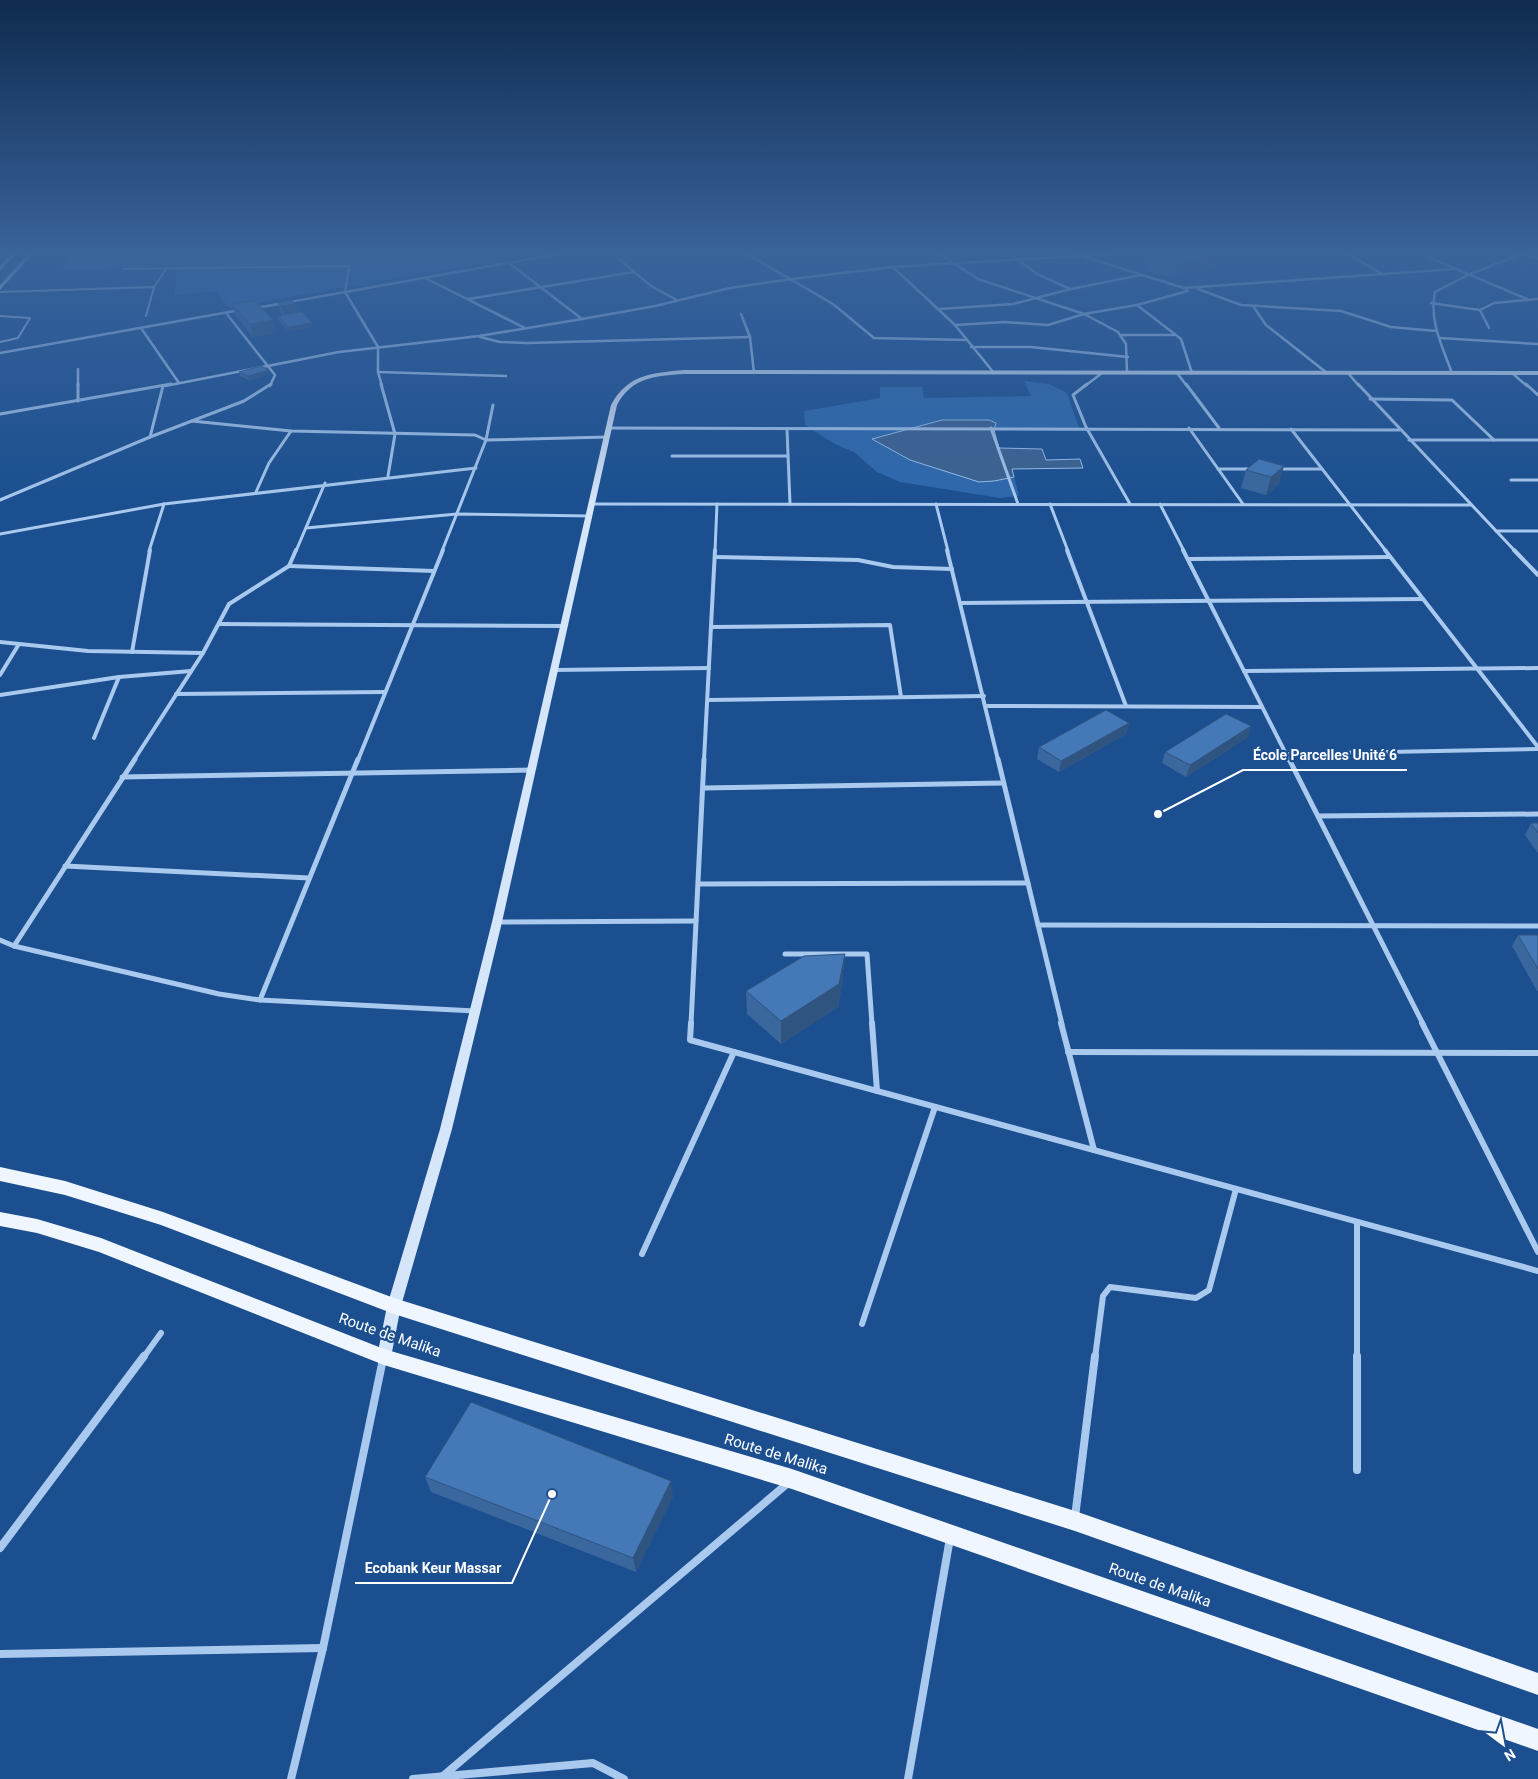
<svg xmlns="http://www.w3.org/2000/svg" width="1538" height="1779" font-family="Roboto,sans-serif">
  <style>
    .green { fill: #2e69ad }
    .water { fill: #3c6290; stroke: #9cc4f0 }
    .lines { fill: none; stroke-linecap: round; stroke-linejoin: round }
    .lane { stroke: #a9c9ee; stroke-width: 2 }
    .street-far5 { stroke: #a9c9ee; stroke-width: 2.5 }
    .street-far4 { stroke: #a9c9ee; stroke-width: 3 }
    .street-far3 { stroke: #a9c9ee; stroke-width: 4 }
    .street-far2 { stroke: #a9c9ee; stroke-width: 5 }
    .street-far1 { stroke: #a9c9ee; stroke-width: 6 }
    .street { stroke: #a9c9ee; stroke-width: 8 }
    .secondary { fill: #d6e6fa; fill-rule: evenodd }
    .primary { fill: #f0f6ff; fill-rule: evenodd }
    .wall { fill: #3a679d }
    .shaded-wall { fill: #305480 }
    .building { fill: #4478b7; stroke: #305480 }
    .labels { text-anchor: middle; dominant-baseline: central; stroke-width: 4.5; stroke-linejoin: round; paint-order: stroke }
    .near-street-label { font-size: 15px; fill: #fff; stroke: #1b4f8f }
    .leader { fill: none; stroke: #fff; stroke-width: 2 }
    .callout-dot { fill: #fff; stroke: #1b4f8f; stroke-width: 2 }
    .callout-label { font-size: 14px; text-anchor: middle; font-weight: bold; fill: #fff; stroke: #1b4f8f; stroke-width: 4.5; stroke-linejoin: round; paint-order: stroke }
  </style>
  <rect width="100%" height="100%" fill="#1b4f8f"/>
  <g class="green">
    <polygon points="73,254 534,254 229,308 216,291 175,295 176,266 62,271"/>
    <polygon points="1024,381 1049,384 1067,393 1080,431 994,430 998,448 1042,449 1046,460 1080,459 1083,468 1012,469 1019,496 1000,498 900,482 877,472 854,452 835,444 805,425 804,411 880,398 880,387 922,387 924,398 1031,396"/>
  </g>
  <polygon class="water" points="942,420 989,420 996,423 994,430 999,448 1042,449 1046,460 1080,459 1083,468 1012,469 1014,477 994,481 979,482 910,460 872,439"/>
  <g class="lines">
    <g class="lane">
      <polyline points="123,269 349,266 345,292"/>
      <polyline points="154,287 166,269"/>
      <polyline points="0,292 154,287 146,316"/>
      <polyline points="0,316 30,318 18,338 0,342"/>
    </g>
    <g class="street-far5">
      <polyline points="613,254 651,286 677,300"/>
      <polyline points="747,254 833,304 874,338 967,340"/>
      <polyline points="940,254 978,279 1084,314 1118,332 1126,344 1127,373"/>
      <polyline points="1010,254 1037,274 1070,289"/>
      <polyline points="1348,254 1382,274"/>
      <polyline points="1421,254 1527,299"/>
      <polyline points="1522,254 1538,258"/>
      <polyline points="1085,257 1184,288 1454,269"/>
      <polyline points="509,263 582,319"/>
      <polyline points="893,267 955,325 994,373"/>
      <polyline points="425,278 525,328"/>
      <polyline points="1198,289 1241,305 1341,311 1391,327 1436,331"/>
      <polyline points="345,292 378,347 378,372 382,386"/>
      <polyline points="468,299 634,272"/>
      <polyline points="1431,303 1480,310 1494,303 1538,299"/>
      <polyline points="1137,305 1181,339 1192,373"/>
      <polyline points="1253,306 1266,325 1327,373"/>
      <polyline points="256,308 558,254"/>
      <polyline points="940,309 1013,304 1071,289 1141,275"/>
      <polyline points="1480,310 1489,328"/>
      <polyline points="226,313 275,375 270,386"/>
      <polyline points="741,314 750,337 754,373"/>
      <polyline points="955,325 1005,322 1048,325 1084,314 1137,305 1188,291 1185,288"/>
      <polyline points="141,328 179,383"/>
      <polyline points="1122,335 1176,335"/>
      <polyline points="480,337 500,342 527,343 750,337"/>
      <polyline points="1440,338 1538,344"/>
      <polyline points="971,347 1031,347 1128,357"/>
      <polyline points="0,353 240,310"/>
      <polyline points="78,369 78,386"/>
      <polyline points="378,372 506,376"/>
      <polyline points="1177,373 1187,386"/>
      <polyline points="1348,373 1359,386"/>
      <path d="M 1452,373 C 1442,346 1429,321 1435,292 L 1468,275 L 1521,254"/>
      <polyline points="1512,373 1527,386"/>
      <polyline points="165,386 339,352 479,336 582,319 655,306 730,288 792,279 893,267 1112,254"/>
      <polyline points="1085,386 1102,373"/>
    </g>
    <g class="street-far4">
      <polyline points="78,384 78,401"/>
      <polyline points="381,384 395,434 388,476"/>
      <polyline points="1087,384 1073,395 1086,427 1130,504"/>
      <polyline points="1186,384 1219,428"/>
      <polyline points="1358,384 1515,551"/>
      <polyline points="1526,384 1538,395"/>
      <polyline points="1370,399 1452,400 1494,440"/>
      <polyline points="0,414 171,384"/>
      <polyline points="192,421 291,431 475,435 486,440 607,437"/>
      <polyline points="609,428 1399,430"/>
      <polyline points="991,428 1018,504"/>
      <polyline points="1189,428 1243,504"/>
      <polyline points="787,429 790,504"/>
      <polyline points="1291,429 1386,551"/>
      <polyline points="150,437 163,386"/>
      <polyline points="1409,440 1538,440"/>
      <polyline points="672,456 788,456"/>
      <polyline points="1218,469 1251,469"/>
      <polyline points="1277,469 1322,469"/>
      <polyline points="1511,480 1538,480"/>
      <polyline points="256,492 269,463 291,431"/>
      <polyline points="0,500 150,437 244,401 271,384"/>
      <polyline points="593,504 1471,505"/>
      <polyline points="936,504 948,551"/>
      <polyline points="1050,504 1068,551"/>
      <polyline points="1160,504 1184,551"/>
      <polyline points="306,528 457,514 590,516"/>
      <polyline points="1496,531 1538,531"/>
      <polyline points="0,534 164,504 476,468"/>
      <polyline points="149,551 164,504"/>
      <polyline points="296,551 325,483"/>
      <polyline points="442,551 486,440 493,405"/>
      <polyline points="715,551 717,504"/>
    </g>
    <g class="street-far3">
      <polyline points="947,550 998,760"/>
      <polyline points="1067,550 1126,706"/>
      <polyline points="1183,550 1289,760"/>
      <polyline points="1385,550 1538,747"/>
      <polyline points="1514,550 1538,575"/>
      <polyline points="715,557 858,560 893,567 952,569"/>
      <polyline points="1188,559 1390,557"/>
      <polyline points="289,566 434,571"/>
      <polyline points="960,603 1423,599"/>
      <polyline points="219,624 564,626"/>
      <polyline points="711,627 890,625 901,697"/>
      <polyline points="0,642 88,651 203,653"/>
      <polyline points="132,652 150,550"/>
      <polyline points="555,670 709,668"/>
      <polyline points="1244,671 1538,668"/>
      <polyline points="0,675 19,644"/>
      <polyline points="176,694 385,692"/>
      <polyline points="0,695 119,677 191,671"/>
      <polyline points="708,700 984,696"/>
      <polyline points="987,706 1262,707"/>
      <polyline points="94,738 119,677"/>
      <polyline points="1287,754 1538,749"/>
      <polyline points="134,760 203,653 229,604 289,566 296,550"/>
      <polyline points="358,760 443,550"/>
      <polyline points="704,760 715,550"/>
    </g>
    <g class="street-far2">
      <polyline points="998,759 1062,1024"/>
      <polyline points="1289,759 1423,1024"/>
      <polyline points="122,777 532,770"/>
      <polyline points="703,788 1003,783"/>
      <polyline points="1319,816 1538,814"/>
      <polyline points="65,866 309,878"/>
      <polyline points="699,884 1028,883"/>
      <polyline points="498,922 696,921"/>
      <polyline points="1038,925 1538,926"/>
      <polyline points="0,940 14,946 219,994 260,1000 475,1011"/>
      <polyline points="14,946 135,759"/>
      <polyline points="785,954 867,954 872,1024"/>
      <polyline points="260,1000 358,759"/>
      <polyline points="691,1024 704,759"/>
    </g>
    <g class="street-far1">
      <polyline points="691,1023 690,1040 1538,1271"/>
      <polyline points="872,1023 877,1091"/>
      <polyline points="1061,1023 1094,1150"/>
      <polyline points="1422,1023 1538,1252"/>
      <polyline points="1068,1052 1538,1053"/>
      <polyline points="1357,1222 1357,1358"/>
      <polyline points="642,1254 734,1052"/>
      <polyline points="862,1324 935,1107"/>
      <polyline points="143,1358 161,1333"/>
      <polyline points="1095,1358 1103,1296 1110,1287 1196,1298 1209,1290 1236,1189"/>
    </g>
    <g class="street">
      <polyline points="1357,1356 1357,1470"/>
      <polyline points="1075,1517 1095,1356"/>
      <polyline points="0,1548 144,1356"/>
      <polyline points="0,1654 323,1648"/>
      <polyline points="443,1776 788,1483"/>
      <polyline points="291,1779 323,1648 383,1359"/>
      <polyline points="413,1779 593,1763 624,1779"/>
      <polyline points="908,1779 950,1538"/>
    </g>
    <path class="secondary" d="M 684,370 L 1538,371 L 1538,375 L 684,374 C 655,376 632,377 617,405 L 502,922 L 452,1129 L 401,1306 L 391,1357 L 389,1362 L 384,1364 L 379,1362 L 377,1357 L 387,1306 L 440,1129 L 492,922 L 611,405 C 628,374 652,373 684,370 Z"/>
    <g class="primary">
      <polygon points="11,254 16,254 0,271 0,266"/>
      <polygon points="28,254 33,254 0,290 0,285"/>
      <polygon points="0,1167 65,1181 163,1212 394,1298 1075,1511 1538,1673 1538,1695 1075,1531 394,1314 161,1225 65,1195 0,1181"/>
      <polygon points="0,1212 37,1219 101,1238 384,1349 792,1469 1538,1729 1538,1751 792,1489 384,1365 99,1252 37,1233 0,1226"/>
    </g>
  </g>
  <g class="wall">
    <polygon points="1145,254 1217,266 1176,275 1157,275 1146,272 1147,268 1143,267"/>
    <polygon points="278,303 295,304 298,313 313,327 289,331 279,321 278,316 282,316 281,315"/>
    <polygon points="232,304 276,333 253,337 236,316"/>
    <polygon points="239,372 270,374 249,380 240,376"/>
    <polygon points="1259,459 1279,484 1266,495 1241,488 1246,470"/>
    <polygon points="1129,723 1126,734 1059,772 1037,759 1039,747"/>
    <polygon points="1251,726 1248,737 1186,777 1162,763 1165,752"/>
    <polygon points="1531,823 1538,823 1538,853 1525,835"/>
    <polygon points="1518,935 1538,935 1538,991 1537,991 1512,946"/>
    <polygon points="843,977 838,1007 781,1044 747,1014 746,991"/>
    <polygon points="425,1477 673,1496 636,1572 431,1492"/>
  </g>
  <g class="shaded-wall">
    <polygon points="1219,255 1217,266 1176,275 1179,263"/>
    <polygon points="295,304 298,316 285,318 282,306"/>
    <polygon points="273,320 276,333 253,337 250,324"/>
    <polygon points="312,323 313,327 289,331 288,327"/>
    <polygon points="269,370 270,374 249,380 248,376"/>
    <polygon points="1284,466 1279,484 1266,495 1271,477"/>
    <polygon points="1129,723 1126,734 1059,772 1061,761"/>
    <polygon points="1251,726 1248,737 1186,777 1190,765"/>
    <polygon points="845,954 843,977 838,1007 781,1044 781,1021"/>
    <polygon points="671,1481 673,1496 636,1572 633,1558"/>
  </g>
  <g class="building">
    <polygon points="1145,254 1218,254 1219,255 1179,263 1159,264 1149,261 1152,258 1145,256"/>
    <polygon points="292,300 295,304 282,306 278,303"/>
    <polygon points="255,301 273,320 250,324 232,304"/>
    <polygon points="302,312 312,323 288,327 278,316"/>
    <polygon points="261,366 269,370 248,376 239,372"/>
    <polygon points="1259,459 1284,466 1271,477 1246,470"/>
    <polygon points="1106,710 1129,723 1061,761 1039,747"/>
    <polygon points="1226,714 1251,726 1190,765 1165,752"/>
    <polygon points="1531,823 1538,823 1538,833"/>
    <polygon points="1518,935 1538,935 1538,969"/>
    <polygon points="845,954 839,984 781,1021 746,991 804,956"/>
    <polygon points="471,1402 671,1481 633,1558 425,1477"/>
  </g>
  <linearGradient id="sky" x2="0" y2="1"><stop stop-color="#0f2b4f"/><stop offset="0.5" stop-color="#39639b"/><stop offset="1" stop-color="#39639b" stop-opacity="0"/></linearGradient>
  <rect width="1538" height="503" fill="url(#sky)"/>
  <g class="labels">
    <g class="near-street-label">
      <text transform="translate(390 1335) rotate(19)">Route de Malika</text>
      <text transform="translate(776 1454) rotate(17)">Route de Malika</text>
      <text transform="translate(1160 1585) rotate(19)">Route de Malika</text>
    </g>
  </g>
  <path class="leader" d="M1158 814L1243 770H1407M552 1494L512 1583H355"/>
  <g class="callout-dot">
    <circle cx="1158" cy="814" r="5"/>
    <circle cx="552" cy="1494" r="5"/>
  </g>
  <g class="callout-label">
    <text x="1325" y="760">École Parcelles Unité 6</text>
    <text x="433" y="1573">Ecobank Keur Massar</text>
  </g>
  <g transform="translate(1503 1744) rotate(148)" stroke="#1b4f8f" stroke-width="4" paint-order="stroke">
  <path d="M0-4L9 19L0 12L-9 19Z" fill="#ffffff"/>
  <text y="-8" font-size="14" font-weight="bold" text-anchor="middle" fill="#ffffff">N</text>
  </g>
</svg>
